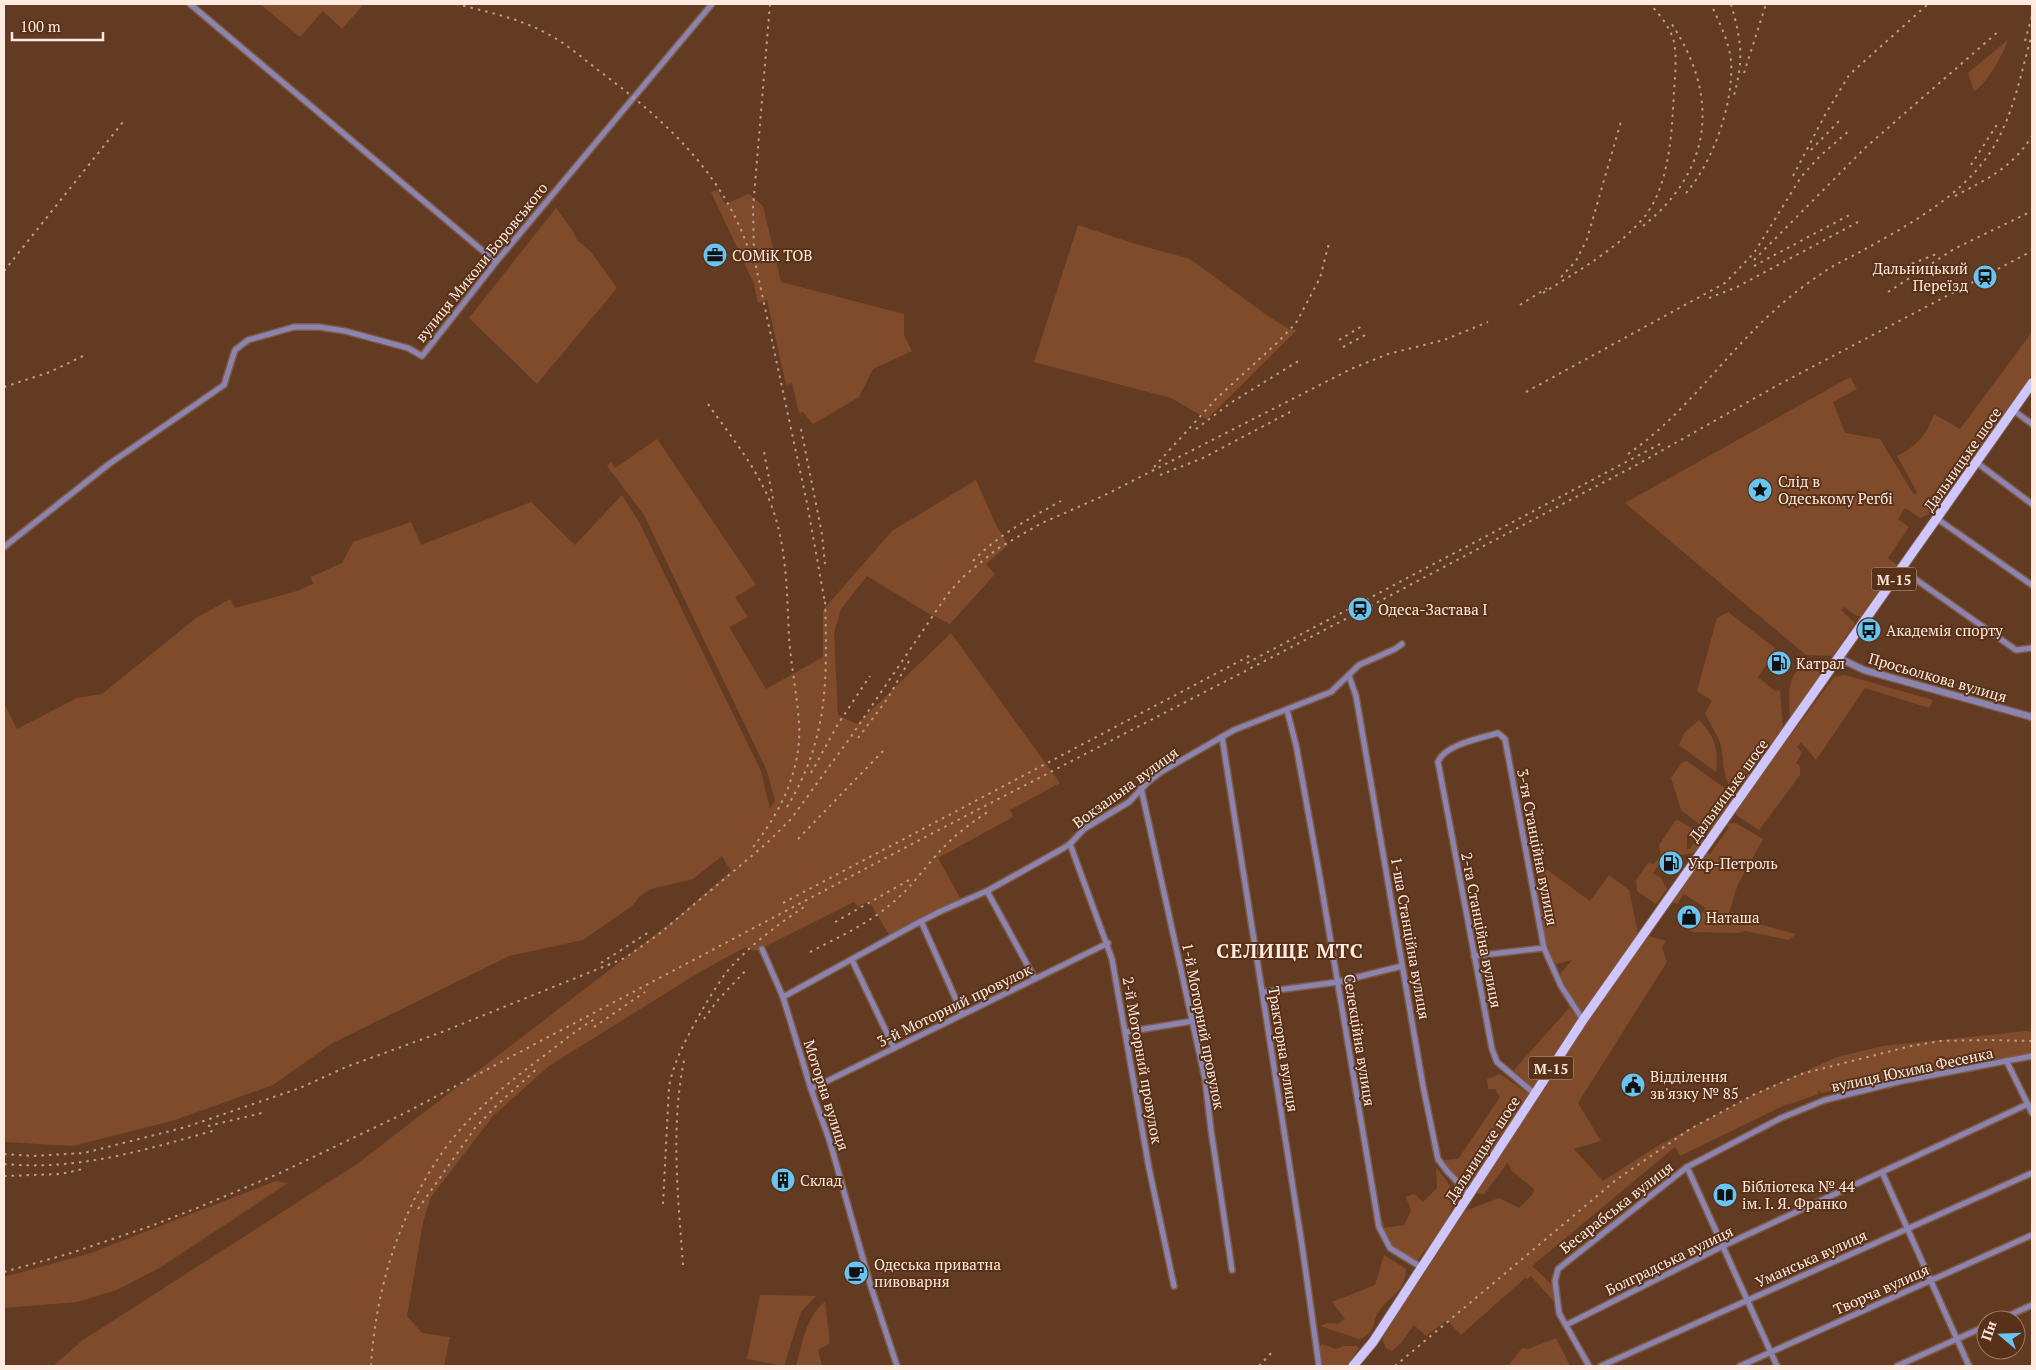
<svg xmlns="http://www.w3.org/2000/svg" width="2036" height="1370" font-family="'PT Serif',serif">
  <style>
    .green { fill: #804b2a }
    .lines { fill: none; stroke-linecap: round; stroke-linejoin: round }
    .minor-casing { stroke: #7f5a45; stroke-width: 8 }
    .tertiary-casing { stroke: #7f5a45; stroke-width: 9 }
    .primary-casing { stroke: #7f5a45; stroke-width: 11 }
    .minor { stroke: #8b84b1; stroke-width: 5 }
    .tertiary { stroke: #8b84b1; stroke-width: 6 }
    .primary { stroke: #cec6fd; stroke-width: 9 }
    .rail { stroke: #bb9e8d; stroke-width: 2; stroke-dasharray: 2.5 5; stroke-linecap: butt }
    .labels { text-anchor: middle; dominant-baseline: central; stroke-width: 4; stroke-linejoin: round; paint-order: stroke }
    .shield { fill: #583118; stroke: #ccb2a3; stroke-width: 1 }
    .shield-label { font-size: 14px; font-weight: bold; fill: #feeadf }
    .poi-label { font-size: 15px; fill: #feeadf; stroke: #583118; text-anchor: start }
    .street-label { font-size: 15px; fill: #feeadf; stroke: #583118 }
    .district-label { font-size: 20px; font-weight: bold; letter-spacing: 1px; fill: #feeadf; stroke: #583118 }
  </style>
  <rect width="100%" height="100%" fill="#633b23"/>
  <g class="green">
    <polygon points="260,4 364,4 342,29 323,11 300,37"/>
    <path d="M 2008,40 C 2003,54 1987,84 1974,91 L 1968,73 Z"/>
    <polygon points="717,190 725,204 749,194 763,206 781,282 904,314 904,335 912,351 873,369 859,397 813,424 803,412 799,413 792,383 786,385 767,300 758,303 754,284 711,192"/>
    <polygon points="556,208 573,231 577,240 592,253 617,288 537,384 469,318"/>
    <polygon points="1078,225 1132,243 1190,259 1268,316 1289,329 1297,330 1207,419 1171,398 1034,362"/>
    <path d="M 2032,332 L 2032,375 L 1936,511 L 1920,518 L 1905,508 L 1898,519 L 1909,527 L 1888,558 L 1897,565 L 1861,616 L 1857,616 L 1844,607 L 1841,610 L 1855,623 L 1833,656 L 1806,655 L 1625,503 L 1850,377 L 1857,389 L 1833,402 L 1845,433 L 1880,439 L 1914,495 L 1917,492 L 1897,456 C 1920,443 1924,439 1934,414 L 1960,429 Z"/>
    <polygon points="657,439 756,585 735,597 748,617 729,627 766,689 823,657 823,610 892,531 976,480 997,527 1008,545 986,564 995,574 950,624 926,612 867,576 841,609 834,633 838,715 857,724 951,633 1060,783 1010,810 1013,817 938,858 960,898 891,938 869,901 858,907 854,902 756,951 746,947 703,970 549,1066 493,1116 431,1197 423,1222 407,1316 422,1333 450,1337 444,1366 53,1366 83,1340 357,1164 673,921 731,871 722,856 693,879 651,889 640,896 632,906 583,940 509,956 331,1044 273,1085 175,1120 73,1146 4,1142 4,703 17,729 77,698 102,694 196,618 230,599 235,608 297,591 313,584 311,577 342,563 353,542 411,522 421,545 531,502 575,545 622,495 639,522 761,771 770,809 775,801 767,771 644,515 607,466 611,462 615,468"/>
    <path d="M 1728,612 L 1775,648 L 1773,655 L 1758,677 L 1775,691 L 1780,690 L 1783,729 L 1745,785 C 1740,786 1733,788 1729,784 C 1723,776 1723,755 1721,746 C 1718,735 1710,724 1705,713 L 1712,701 L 1697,691 L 1717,618 Z"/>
    <path d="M 1807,665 L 1826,667 L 1790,718 C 1790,698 1784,673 1807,665 Z"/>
    <polygon points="1845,675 1933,700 1929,708 1865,688 1816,760 1801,742 1797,747 1802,753 1796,763 1800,766 1800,775 1759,830 1736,815 1735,810 1834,677"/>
    <path d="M 1699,720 C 1716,738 1718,748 1716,772 L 1679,745 L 1684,733 Z"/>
    <polygon points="1687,761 1733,794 1734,799 1714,829 1703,827 1681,810 1671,778 1681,763"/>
    <path d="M 1678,820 L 1693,829 L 1687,838 L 1687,849 L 1690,849 L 1698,836 L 1702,840 C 1701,856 1678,857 1667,853 L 1653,873 L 1661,878 L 1667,889 L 1656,904 L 1637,891 L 1636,880 L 1648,863 L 1654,864 L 1661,855 L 1659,845 L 1675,821 Z"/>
    <polygon points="1736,823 1763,839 1738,884 1728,916 1796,934 1789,940 1745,931 1738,933 1692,932 1689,930 1706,908 1684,894 1677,904 1668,901 1703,852 1710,854 1729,827 1725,824"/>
    <polygon points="1535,861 1590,901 1609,875 1629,890 1638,933 1583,1014 1561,978 1561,973 1572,960 1557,964 1548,963"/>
    <polygon points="1645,935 1666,941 1662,947 1667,962 1578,1103 1601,1141 1574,1149 1603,1181 1656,1147 1753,1095 1837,1057 1883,1046 2026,1031 2032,1032 2032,1056 1883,1084 1881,1077 1822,1093 1819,1090 1818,1091 1819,1094 1781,1107 1680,1156 1675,1147 1532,1266 1553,1286 1556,1304 1531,1276 1527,1279 1525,1278 1461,1335 1447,1320 1426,1336 1414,1325 1401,1343 1392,1351 1386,1348 1383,1341 1383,1336 1465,1211 1499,1198 1519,1208 1533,1194 1534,1189 1511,1170 1508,1162 1484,1194 1478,1194 1476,1191"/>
    <polygon points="1569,1008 1579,1020 1534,1090 1514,1070"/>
    <polygon points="1500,1074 1530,1095 1469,1189 1447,1170 1442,1160 1458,1159 1500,1097 1495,1089 1488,1089 1487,1079"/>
    <path d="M 1436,1167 C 1442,1175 1452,1186 1454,1197 C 1456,1213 1427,1248 1417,1261 C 1395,1250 1385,1248 1380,1222 L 1383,1221 L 1384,1228 L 1404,1225 L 1411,1211 L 1406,1197 L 1414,1194 L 1423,1202 L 1437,1188 Z"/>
    <polygon points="276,1181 288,1183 161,1267 117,1290 77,1302 4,1308 4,1277 91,1253"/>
    <path d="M 1384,1255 L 1406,1269 C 1405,1291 1393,1294 1381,1308 C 1371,1319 1378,1333 1359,1339 L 1320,1326 L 1328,1323 L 1338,1324 L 1345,1319 L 1332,1302 L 1375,1285 Z"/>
    <polygon points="760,1295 816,1296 801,1312 784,1366 747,1359"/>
    <path d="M 825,1302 L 830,1343 L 818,1350 L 822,1366 L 796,1366 C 802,1346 806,1315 825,1302 Z"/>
    <polygon points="1556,1338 1570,1366 1508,1366 1522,1348 1528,1349"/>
    <polygon points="1322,1344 1336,1349 1343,1346 1356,1346 1359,1348 1347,1366 1324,1366 1321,1360 1319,1348"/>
  </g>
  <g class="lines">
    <defs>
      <g id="minor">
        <polyline points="190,4 496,262"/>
        <polyline points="2013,410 2032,424"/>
        <polyline points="1976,462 2032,504"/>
        <polyline points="1936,518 2032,585"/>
        <polyline points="4,547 109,464 224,385 235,350 248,340 294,327 319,327 345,331 408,348 422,356 496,262 712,4"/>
        <polyline points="1901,569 2016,650 2032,648"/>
        <polyline points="1349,676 1356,696 1423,1086 1438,1159 1447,1171 1469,1194"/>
        <polyline points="1287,710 1296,745 1319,872 1379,1227 1390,1248 1421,1267"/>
        <polyline points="1222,737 1302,1245 1319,1366"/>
        <polyline points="1141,788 1205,1079 1211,1130 1232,1270"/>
        <polyline points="1070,844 1112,959 1149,1168 1174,1286"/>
        <polyline points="987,891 1035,979"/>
        <polyline points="921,921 962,1013"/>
        <polyline points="762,949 783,997 811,1089 830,1142 871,1287 897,1366"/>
        <polyline points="1474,956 1544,948"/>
        <polyline points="852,960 894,1048"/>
        <polyline points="1263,992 1338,982 1402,966"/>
        <polyline points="783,997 914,925 941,911 987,891 1062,849 1070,844 1084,829 1129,802 1148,782 1161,772 1234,730 1331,692 1359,665 1395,649 1402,644"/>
        <polyline points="1126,1032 1193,1021"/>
        <polyline points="2007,1062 2032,1113"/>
        <polyline points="811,1089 1108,943"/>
        <path d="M 1535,1094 L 1497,1062 L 1492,1049 L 1438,762 C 1444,745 1481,738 1498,733 L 1505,739 L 1544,948 L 1561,986 L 1583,1020"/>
        <polyline points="1687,1167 1777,1366"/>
        <polyline points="1882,1172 1969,1366"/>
        <polyline points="1999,1320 2032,1305"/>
        <polyline points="1566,1325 1723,1246 2028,1104"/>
        <polyline points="1589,1366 1559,1313 1555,1281 1558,1269 1687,1167 1781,1118 1825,1100 1902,1081 2032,1056"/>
        <polyline points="1601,1366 2032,1173"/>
        <polyline points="1740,1366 2032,1235"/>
        <polyline points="1897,1366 1986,1326"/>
      </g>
      <polyline id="tertiary" points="1839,658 1864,670 2032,717"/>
      <polyline id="primary" points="1353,1366 1373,1342 1583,1020 2032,383"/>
    </defs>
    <use href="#minor" class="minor-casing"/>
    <use href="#tertiary" class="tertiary-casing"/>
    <use href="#primary" class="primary-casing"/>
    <use href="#minor" class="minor"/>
    <use href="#tertiary" class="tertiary"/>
    <use href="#primary" class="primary"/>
    <g class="rail">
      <path d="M 456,4 C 484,11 517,18 542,31 C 563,41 580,56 598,70 C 664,119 726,175 751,257"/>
      <polyline points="770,4 753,208 754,257 807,503 825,603"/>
      <path d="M 1731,4 C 1742,43 1744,60 1733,99"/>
      <polyline points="2025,41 2032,16"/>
      <polyline points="1744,73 1766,4"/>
      <polyline points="1811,150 1841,119"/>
      <polyline points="1971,165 1998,123"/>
      <polyline points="1793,176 1825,115 1849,75 1928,4"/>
      <path d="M 1686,193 C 1713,162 1734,103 1731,61 C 1729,41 1719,22 1711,4"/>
      <path d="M 1955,196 C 1987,179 2012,168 2032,136"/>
      <path d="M 1643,226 C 1713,170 1720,96 1671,23"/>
      <polyline points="1754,260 1865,148 2000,30"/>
      <polyline points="1754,266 1853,213"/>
      <polyline points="4,271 123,122"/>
      <polyline points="1891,272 1939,253"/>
      <polyline points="1561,277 1576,261 1587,239 1622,118"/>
      <polyline points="1888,292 1954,249 2032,211"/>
      <path d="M 1543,293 C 1578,271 1619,248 1645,216 C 1670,184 1672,130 1674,91 C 1675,76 1677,58 1674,42 C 1670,27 1660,15 1650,4"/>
      <polyline points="1709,298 1737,287 1858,222"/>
      <polyline points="1520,305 1547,288"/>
      <polyline points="1339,340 1362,326"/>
      <polyline points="1343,347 1367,334"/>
      <polyline points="4,387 50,372 87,354"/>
      <polyline points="1526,392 1725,283 1754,253 1801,177 1820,156 1850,130"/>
      <path d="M 708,404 C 731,437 760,471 773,510 C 787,550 787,595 789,637 C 791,666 797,694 799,723 C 802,771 779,815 750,851"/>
      <polyline points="801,429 822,534 825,564"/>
      <polyline points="1196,429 1232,402 1300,360"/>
      <polyline points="764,452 773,499"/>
      <path d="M 1628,454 C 1686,414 1724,355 1776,309 C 1790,296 1806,284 1821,274 C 1833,265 1847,259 1860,252 C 1910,224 1969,193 1997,141 C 2015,108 2022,69 2032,34"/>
      <polyline points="1154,467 1217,398 1279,341 1296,323 1320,278 1329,243"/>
      <polyline points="1160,475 1203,458 1290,412"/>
      <path d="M 973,561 C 999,534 1029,519 1061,501"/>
      <polyline points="1247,663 1660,444"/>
      <polyline points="858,738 888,698 909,661"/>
      <polyline points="811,773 838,724 870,676"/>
      <path d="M 787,807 C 830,736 827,676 825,597"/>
      <polyline points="798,839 883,751"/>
      <polyline points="783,903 1251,655"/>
      <polyline points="835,922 909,880"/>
      <path d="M 810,952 C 841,936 872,922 898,898 C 916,882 929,861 947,844 C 960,831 974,821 989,811"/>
      <polyline points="601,963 649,932"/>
      <polyline points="704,1019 717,1001 748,968"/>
      <polyline points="594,1027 645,992"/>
      <polyline points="208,1126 266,1112"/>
      <polyline points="4,1154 32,1156 84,1153 186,1127 300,1088 346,1067 442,1032 625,958 659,934 767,843 791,819 850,738 947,595 963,577 997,549 1040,524 1103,496 1351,369 1388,354 1444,340 1488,322"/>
      <path d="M 4,1164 C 79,1171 144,1150 216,1130"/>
      <polyline points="4,1176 61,1174 83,1169"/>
      <path d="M 663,1204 L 669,1087 C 673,1064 684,1043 695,1023 C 704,1006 714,990 725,974 C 745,949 777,925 804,907"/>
      <polyline points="418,1209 475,1128 499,1103 539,1067"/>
      <path d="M 683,1265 C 678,1195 670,1125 685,1056"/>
      <polyline points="4,1272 71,1253 151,1226 197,1208 280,1173 405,1113 929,835 1361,611 1640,463 1778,385 2032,251"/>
      <path d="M 371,1366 C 376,1283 404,1197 458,1132 C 484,1102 514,1078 545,1055 C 562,1042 579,1028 598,1017"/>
      <polyline points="1259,1366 1274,1350"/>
      <polyline points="1395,1366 1616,1180 1690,1129 1753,1095 1801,1074 1911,1046 1940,1041 1987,1040 2032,1041"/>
    </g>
  </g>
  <defs>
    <symbol id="office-disc" viewBox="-11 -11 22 22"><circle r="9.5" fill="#68c4f0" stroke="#583118"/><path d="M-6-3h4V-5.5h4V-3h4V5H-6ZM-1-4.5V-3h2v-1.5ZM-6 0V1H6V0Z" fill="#111"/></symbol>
    <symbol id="station-disc" viewBox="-11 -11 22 22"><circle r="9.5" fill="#68c4f0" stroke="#583118"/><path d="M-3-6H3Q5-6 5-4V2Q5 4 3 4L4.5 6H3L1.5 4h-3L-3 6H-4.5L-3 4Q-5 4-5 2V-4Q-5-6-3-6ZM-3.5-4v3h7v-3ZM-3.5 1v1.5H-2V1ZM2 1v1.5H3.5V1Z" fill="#111"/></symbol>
    <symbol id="sight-disc" viewBox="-11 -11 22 22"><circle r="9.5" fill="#68c4f0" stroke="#583118"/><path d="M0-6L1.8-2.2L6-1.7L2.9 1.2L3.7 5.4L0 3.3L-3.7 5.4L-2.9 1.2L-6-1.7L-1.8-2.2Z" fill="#111"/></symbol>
    <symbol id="bus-disc" viewBox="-11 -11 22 22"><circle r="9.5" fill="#68c4f0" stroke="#583118"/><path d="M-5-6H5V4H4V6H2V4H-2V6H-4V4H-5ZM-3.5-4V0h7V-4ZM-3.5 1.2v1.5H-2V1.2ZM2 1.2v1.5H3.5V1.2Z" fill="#111"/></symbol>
    <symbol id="fuel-disc" viewBox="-11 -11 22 22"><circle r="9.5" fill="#68c4f0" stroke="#583118"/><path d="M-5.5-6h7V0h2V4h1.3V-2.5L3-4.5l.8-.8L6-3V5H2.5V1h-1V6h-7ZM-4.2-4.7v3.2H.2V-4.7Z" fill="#111"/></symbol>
    <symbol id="shop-disc" viewBox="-11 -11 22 22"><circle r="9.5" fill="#68c4f0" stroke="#583118"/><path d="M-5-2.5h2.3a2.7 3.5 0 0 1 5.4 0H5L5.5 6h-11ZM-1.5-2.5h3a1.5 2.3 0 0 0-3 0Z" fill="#111"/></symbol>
    <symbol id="civic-disc" viewBox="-11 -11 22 22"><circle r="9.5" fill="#68c4f0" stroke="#583118"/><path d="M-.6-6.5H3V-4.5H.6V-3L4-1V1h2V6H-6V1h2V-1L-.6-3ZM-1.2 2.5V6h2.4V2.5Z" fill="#111"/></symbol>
    <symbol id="building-disc" viewBox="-11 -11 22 22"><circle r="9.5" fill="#68c4f0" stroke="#583118"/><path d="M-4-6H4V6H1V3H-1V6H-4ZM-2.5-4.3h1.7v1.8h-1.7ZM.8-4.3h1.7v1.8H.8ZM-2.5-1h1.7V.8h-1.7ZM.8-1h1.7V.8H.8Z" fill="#111"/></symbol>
    <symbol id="library-disc" viewBox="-11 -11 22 22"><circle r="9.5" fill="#68c4f0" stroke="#583118"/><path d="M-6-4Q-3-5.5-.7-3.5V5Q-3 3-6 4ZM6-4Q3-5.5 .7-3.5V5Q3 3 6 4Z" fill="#111"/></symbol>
    <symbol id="cafe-disc" viewBox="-11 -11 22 22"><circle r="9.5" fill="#68c4f0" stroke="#583118"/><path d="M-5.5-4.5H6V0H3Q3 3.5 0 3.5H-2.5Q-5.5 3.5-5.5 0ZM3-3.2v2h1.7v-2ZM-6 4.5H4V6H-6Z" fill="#111"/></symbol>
  </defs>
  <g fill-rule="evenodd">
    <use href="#office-disc" x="701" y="241" width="28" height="28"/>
    <use href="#station-disc" x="1971" y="263" width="28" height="28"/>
    <use href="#sight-disc" x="1746" y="476" width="28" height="28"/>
    <use href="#station-disc" x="1346" y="595" width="28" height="28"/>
    <use href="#bus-disc" x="1855" y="616" width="28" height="28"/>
    <use href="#fuel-disc" x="1765" y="649" width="28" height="28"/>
    <use href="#fuel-disc" x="1657" y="849" width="28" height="28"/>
    <use href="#shop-disc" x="1675" y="903" width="28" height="28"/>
    <use href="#civic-disc" x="1619" y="1071" width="28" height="28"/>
    <use href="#building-disc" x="769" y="1166" width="28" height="28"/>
    <use href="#library-disc" x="1711" y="1181" width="28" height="28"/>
    <use href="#cafe-disc" x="842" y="1259" width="28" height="28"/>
  </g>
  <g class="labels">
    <g class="shield">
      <rect x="1871.5" y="567.5" width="45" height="23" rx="4"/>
      <rect x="1528.5" y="1056.5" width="45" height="23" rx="4"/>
    </g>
    <g class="shield-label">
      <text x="1894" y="579">М-15</text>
      <text x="1551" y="1068">М-15</text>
    </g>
    <g class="poi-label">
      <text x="732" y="255">СОМіК ТОВ</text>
      <text x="1968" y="268" text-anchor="end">Дальницький<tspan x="1968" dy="17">Переїзд</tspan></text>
      <text x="1778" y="481">Слід в<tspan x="1778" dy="17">Одеському Регбі</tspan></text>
      <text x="1378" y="609">Одеса-Застава I</text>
      <text x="1886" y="630">Академія спорту</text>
      <text x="1796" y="663">Катрал</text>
      <text x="1688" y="863">Укр-Петроль</text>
      <text x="1706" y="917">Наташа</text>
      <text x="1650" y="1076">Відділення<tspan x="1650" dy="17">зв'язку № 85</tspan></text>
      <text x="800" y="1180">Склад</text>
      <text x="1742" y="1186">Бібліотека № 44<tspan x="1742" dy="17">ім. І. Я. Франко</tspan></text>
      <text x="874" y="1264">Одеська приватна<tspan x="874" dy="17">пивоварня</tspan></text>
    </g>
    <g class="street-label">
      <text transform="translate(481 262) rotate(-51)">вулиця Миколи Боровського</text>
      <text transform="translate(1962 459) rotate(-55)">Дальницьке шосе</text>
      <text transform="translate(1938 677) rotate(16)">Просьолкова вулиця</text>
      <text transform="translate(1125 787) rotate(-36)">Вокзальна вулиця</text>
      <text transform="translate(1728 790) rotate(-54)">Дальницьке шосе</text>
      <text transform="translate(1538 847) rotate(79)">3-тя Станційна вулиця</text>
      <text transform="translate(1482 930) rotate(79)">2-га Станційна вулиця</text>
      <text transform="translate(1411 938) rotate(80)">1-ша Станційна вулиця</text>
      <text transform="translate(954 1005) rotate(-26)">3-й Моторний провулок</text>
      <text transform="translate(1204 1026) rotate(79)">1-й Моторний провулок</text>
      <text transform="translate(1360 1040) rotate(81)">Селекційна вулиця</text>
      <text transform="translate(1284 1049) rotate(81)">Тракторна вулиця</text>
      <text transform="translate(1143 1060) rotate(80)">2-й Моторний провулок</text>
      <text transform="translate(1912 1069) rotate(-12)">вулиця Юхима Фесенка</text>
      <text transform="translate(827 1095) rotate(72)">Моторна вулиця</text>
      <text transform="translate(1482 1149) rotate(-57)">Дальницьке шосе</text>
      <text transform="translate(1616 1207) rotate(-38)">Бесарабська вулиця</text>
      <text transform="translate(1811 1258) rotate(-24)">Уманська вулиця</text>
      <text transform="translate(1669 1260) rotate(-26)">Болградська вулиця</text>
      <text transform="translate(1881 1289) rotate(-24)">Творча вулиця</text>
    </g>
    <g class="district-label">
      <text x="1290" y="950">CЕЛИЩЕ МТС</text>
    </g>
  </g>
  <rect width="2036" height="1370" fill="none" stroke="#feeadf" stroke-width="10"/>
  <g transform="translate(2001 1335) rotate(289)"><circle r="24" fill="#583118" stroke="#9a7b68"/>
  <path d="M0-4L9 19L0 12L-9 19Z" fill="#68c4f0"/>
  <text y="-8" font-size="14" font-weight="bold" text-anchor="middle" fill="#feeadf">Пн</text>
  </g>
  <path d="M12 32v8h91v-8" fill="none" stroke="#feeadf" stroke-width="2.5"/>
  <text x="20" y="32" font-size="15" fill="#feeadf" stroke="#583118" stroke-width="4" paint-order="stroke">100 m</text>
</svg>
